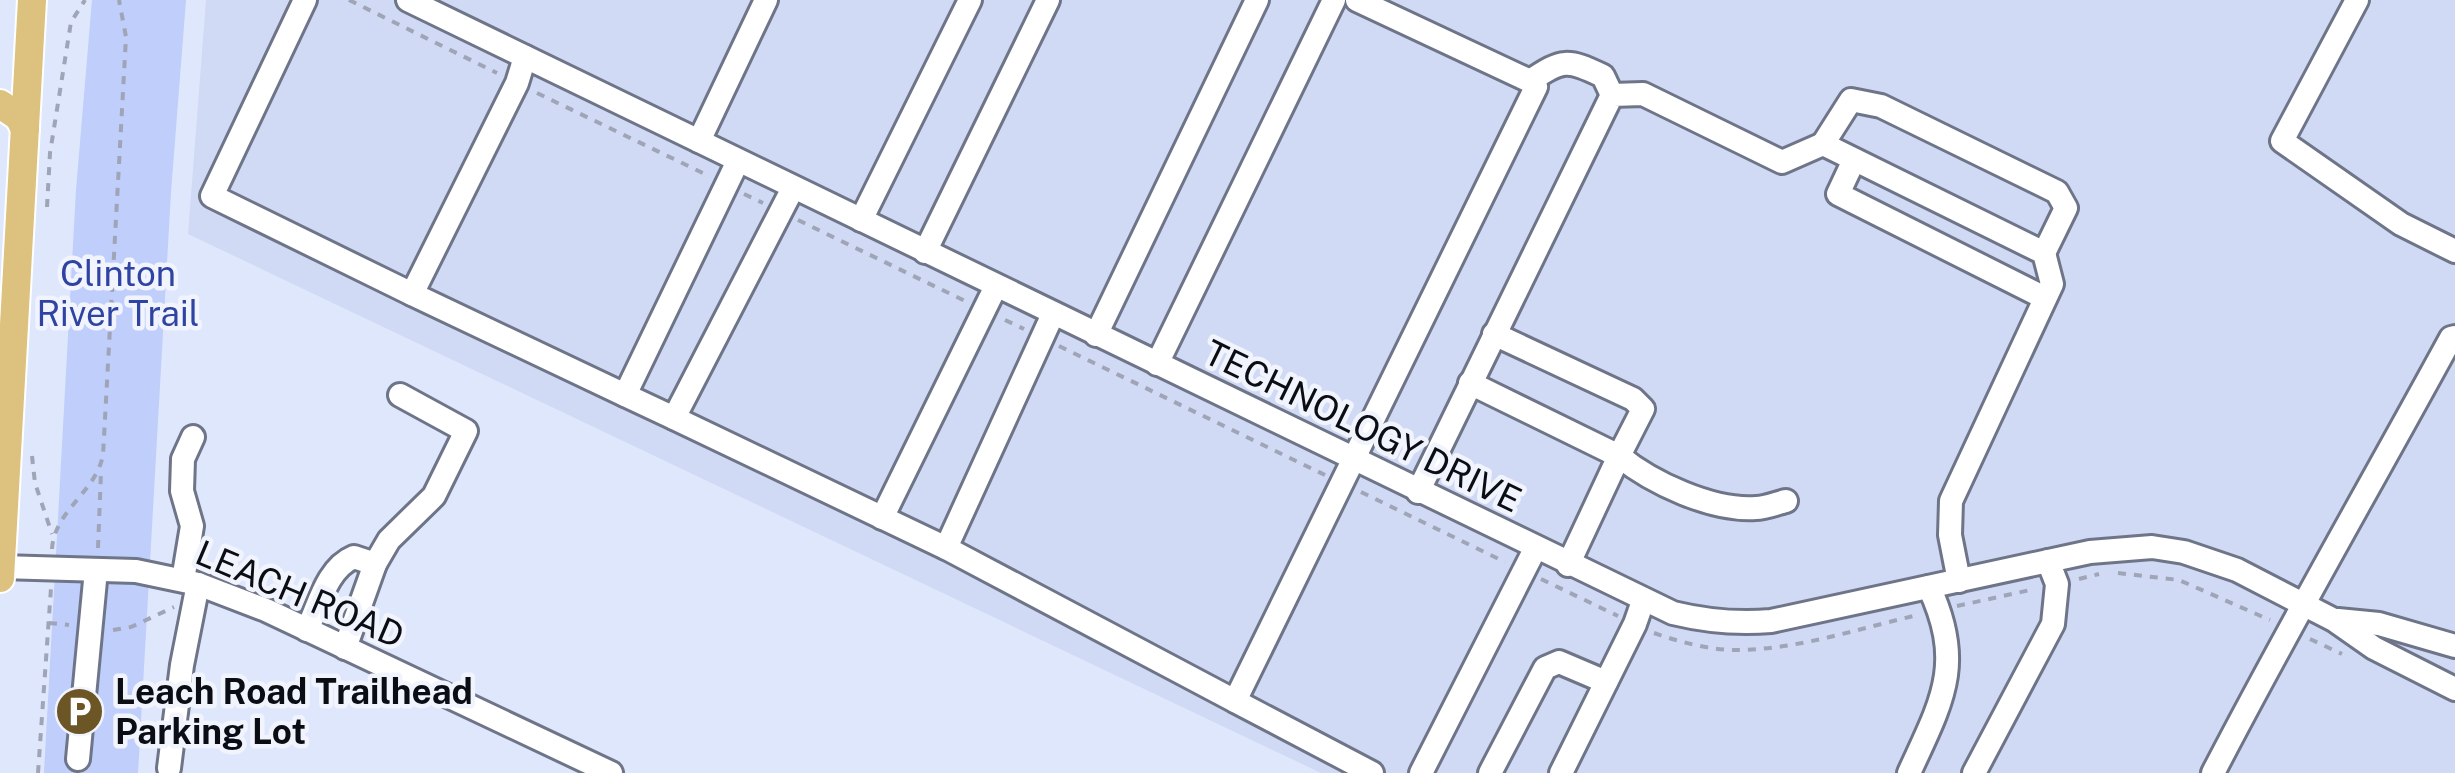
<svg xmlns="http://www.w3.org/2000/svg" width="2455" height="773" font-family="'Public Sans',sans-serif">
  <style>
    .built { fill: #d0daf5 }
    .green { fill: #bfcefa }
    .lines { fill: none; stroke-linecap: round; stroke-linejoin: round }
    .minor-casing { stroke: #6f7588; stroke-width: 28 }
    .major-casing { stroke: #fff; stroke-width: 32 }
    .path { stroke: #9fa5b6; stroke-width: 4; stroke-dasharray: 8 8; stroke-linecap: butt }
    .minor { stroke: #fff; stroke-width: 22 }
    .major { stroke: #ddc17f; stroke-width: 28 }
    .labels { text-anchor: middle; dominant-baseline: central; stroke-width: 9; stroke-linejoin: round; paint-order: stroke }
    .park-label { font-size: 35px; fill: #2f43a3; stroke: #f1f4fd }
    .street-label { font-size: 35px; fill: #0b0d14; stroke: #f1f4fd }
    .poi-label { font-size: 35px; font-weight: bold; fill: #0b0d14; stroke: #f1f4fd; text-anchor: start }
  </style>
  <rect width="100%" height="100%" fill="#dfe7fc"/>
  <polygon class="built" points="206,0 2455,0 2455,773 1321,773 188,234"/>
  <polygon class="green" points="92,0 186,0 171,192 138,773 44,773 76,190"/>
  <g class="lines">
    <defs>
      <g id="minor">
        <polyline points="305,0 212,196 412,294 517,83 525,57"/>
        <path d="M 408,0 L 1673,613 C 1706,621 1737,624 1771,621 L 2090,552 L 2152,547 L 2184,552 L 2237,570 L 2334,620 L 2374,648 L 2455,689"/>
        <polyline points="1357,0 1530,81 1536,87 1235,701 1372,773"/>
        <polyline points="2357,0 2282,141 2401,224 2455,251"/>
        <path d="M 1530,81 C 1563,59 1567,59 1603,76 L 1612,95"/>
        <polyline points="699,141 766,0"/>
        <polyline points="1823,144 1851,100 1881,106 2057,192 2066,208 2044,253"/>
        <polyline points="1854,160 1838,194 2045,298"/>
        <polyline points="793,188 674,418 946,548"/>
        <polyline points="861,220 970,0"/>
        <polyline points="925,252 1048,0"/>
        <polyline points="412,294 625,395"/>
        <polyline points="1053,314 946,548 1235,701"/>
        <path d="M 1494,334 L 1633,399 L 1643,409 L 1619,456 C 1652,483 1712,511 1756,508 C 1766,508 1777,503 1786,501"/>
        <polyline points="1096,335 1257,0"/>
        <polyline points="1157,364 1334,0"/>
        <polyline points="1470,383 1619,456 1568,565"/>
        <polyline points="674,418 625,395 738,161"/>
        <polyline points="1418,492 1612,95 1643,94 1782,162 1823,144 2044,253 2052,284 1951,501 1950,535 1959,581"/>
        <polyline points="882,518 996,286"/>
        <polyline points="1,567 136,571 198,584 266,610 611,773"/>
        <polyline points="183,580 192,526 182,491 183,459 193,437"/>
        <polyline points="2338,620 2379,624 2455,646"/>
        <path d="M 307,630 C 319,605 327,568 354,557 L 375,564"/>
        <polyline points="345,648 375,564 389,540 434,496 466,431 400,395"/>
        <polyline points="78,759 96,570"/>
        <polyline points="169,768 182,665 198,584"/>
        <polyline points="1421,773 1535,549"/>
        <polyline points="1490,773 1545,668 1559,662 1606,682"/>
        <polyline points="1561,773 1635,624 1643,601"/>
        <path d="M 1909,773 C 1942,701 1965,664 1929,587"/>
        <polyline points="1974,773 2053,624 2057,584 2048,561"/>
        <path d="M 2213,773 C 2289,626 2372,483 2451,338 L 2455,337"/>
      </g>
      <g id="major">
        <polyline points="0,104 19,117 25,129"/>
        <polyline points="0,578 32,0"/>
      </g>
    </defs>
    <use href="#minor" class="minor-casing"/>
    <use href="#major" class="major-casing"/>
    <g class="path">
      <polyline points="349,0 497,73"/>
      <polyline points="537,93 709,176"/>
      <polyline points="744,194 763,203"/>
      <polyline points="47,207 50,153 71,22 85,0"/>
      <polyline points="798,220 965,301"/>
      <polyline points="1005,320 1024,329"/>
      <polyline points="1059,346 1325,475"/>
      <polyline points="32,456 35,483 52,534"/>
      <polyline points="1361,492 1505,562"/>
      <polyline points="98,548 101,472"/>
      <path d="M 52,549 C 54,511 96,492 103,455 L 126,37 L 119,0"/>
      <polyline points="2118,573 2179,580 2270,620"/>
      <polyline points="1541,579 1618,616"/>
      <polyline points="2079,579 2099,574"/>
      <polyline points="1957,606 2035,589"/>
      <polyline points="49,623 69,625"/>
      <polyline points="113,630 131,627 174,607"/>
      <path d="M 1654,633 C 1680,642 1709,650 1736,650 C 1797,650 1860,628 1918,615"/>
      <polyline points="2310,639 2342,654"/>
      <polyline points="38,773 51,588"/>
    </g>
    <use href="#minor" class="minor"/>
    <use href="#major" class="major"/>
  </g>
  <defs>
    <symbol id="parking-disc" viewBox="-11 -11 22 22"><circle r="9.5" fill="#6c5626" stroke="#f1f4fd"/><path d="M-3.5-5.5H1a3.5 3.5 0 0 1 0 7H-1V5.5H-3.5ZM-1-3.4V-.6H.8a1.4 1.4 0 0 0 0-2.8Z" fill="#fff"/></symbol>
  </defs>
  <g fill-rule="evenodd">
    <use href="#parking-disc" x="52" y="684" width="55" height="55"/>
  </g>
  <g class="labels">
    <g class="park-label">
      <text x="118" y="273">Clinton<tspan x="118" dy="40">River Trail</tspan></text>
    </g>
    <g class="street-label">
      <text transform="translate(1363 426) rotate(26)">TECHNOLOGY DRIVE</text>
      <text transform="translate(300 594) rotate(23)">LEACH ROAD</text>
    </g>
    <g class="poi-label">
      <text x="115" y="691">Leach Road Trailhead<tspan x="115" dy="40">Parking Lot</tspan></text>
    </g>
  </g>
</svg>
